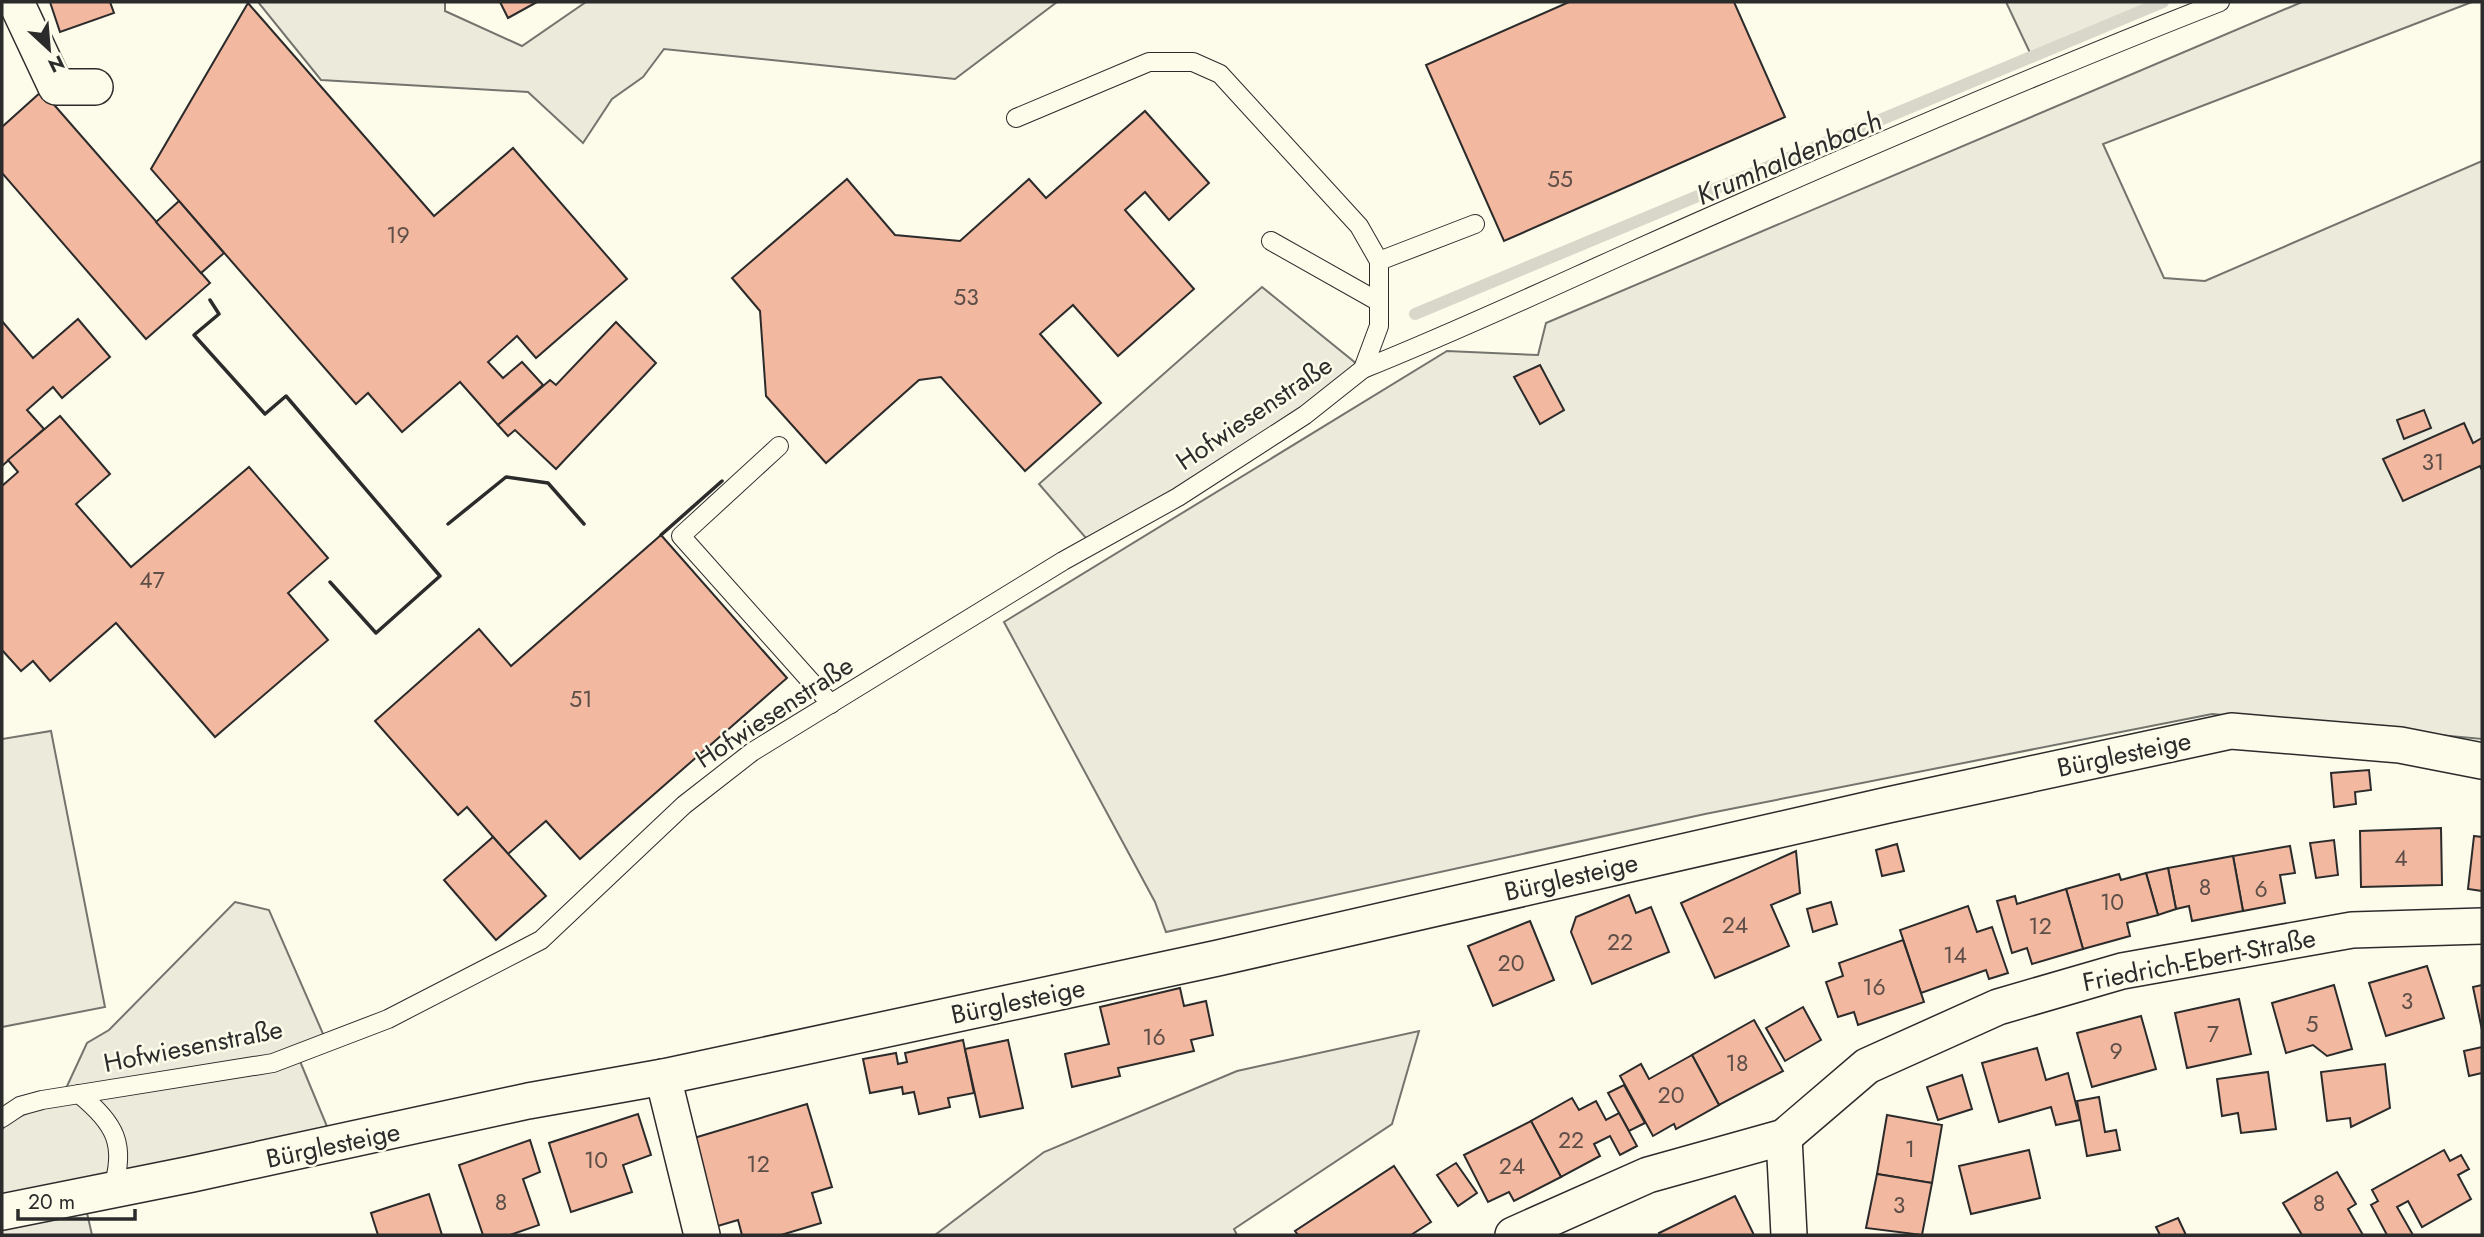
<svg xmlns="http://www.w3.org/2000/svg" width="2484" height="1237" font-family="Jost,sans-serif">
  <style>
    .green { fill: #ecebdb; stroke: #74746e; stroke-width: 2 }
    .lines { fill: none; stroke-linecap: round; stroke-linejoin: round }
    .stream { stroke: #d8d7c9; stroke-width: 12 }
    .building { fill: #f2b8a0; stroke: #2b2b2b; stroke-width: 2 }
    .service-casing { stroke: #2b2b2b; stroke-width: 20 }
    .minor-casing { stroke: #2b2b2b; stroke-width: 38 }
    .service { stroke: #fdfbea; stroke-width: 18 }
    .minor { stroke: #fdfbea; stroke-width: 35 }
    .wall { stroke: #2b2b2b; stroke-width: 3.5 }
    .labels { text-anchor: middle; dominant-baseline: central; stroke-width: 5; stroke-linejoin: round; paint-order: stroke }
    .number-label { font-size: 23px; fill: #5d4e48 }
    .street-label { font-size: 26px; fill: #2b2b2b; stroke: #fdfbea }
    .water-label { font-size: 28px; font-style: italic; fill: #2b2b2b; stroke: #fdfbea }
  </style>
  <rect width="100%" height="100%" fill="#fdfbea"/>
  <g class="green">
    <polygon points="258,2 445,2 445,11 522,46 586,2 1057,2 955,79 664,49 643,77 612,99 583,143 528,92 321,80"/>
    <polygon points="2006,2 2163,2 2032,57"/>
    <polygon points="2302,2 2472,2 2103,144 2164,278 2205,281 2482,161 2482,739 2212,714 1705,814 1166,932 1155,902 1004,622 1447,351 1538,355 1546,323"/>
    <polygon points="1262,287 1363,369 1092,545 1039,484"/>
    <polygon points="51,731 105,1007 2,1027 2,739"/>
    <polygon points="235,902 269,910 327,1043 297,1054 331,1136 2,1203 2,1130 8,1122 62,1097 87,1043 109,1030"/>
    <polygon points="1419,1031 1392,1124 1234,1229 1237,1235 935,1235 1044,1152 1237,1071"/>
    <polygon points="85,1204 92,1235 2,1235 2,1219"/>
  </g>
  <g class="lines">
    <polyline class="stream" points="1415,314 2163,2"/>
  </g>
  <g class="building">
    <polygon points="50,2 110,2 114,13 60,32"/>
    <polygon points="500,2 537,2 508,18"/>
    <polygon points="1569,2 1734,2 1785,117 1504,241 1426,65"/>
    <polygon points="248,3 434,216 513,148 627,279 536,358 517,336 488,362 503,378 522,362 543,385 498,425 460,382 402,432 368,393 356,404 151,169"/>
    <polygon points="42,91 210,283 146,339 2,173 2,127"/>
    <polygon points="1145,111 1209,183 1169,220 1145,192 1125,210 1194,289 1118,356 1073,305 1040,334 1101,403 1025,471 941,377 919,380 826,463 766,396 760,311 732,278 847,179 895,235 960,241 1029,179 1046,198"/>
    <polygon points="179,201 224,253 201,273 156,222"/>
    <polygon points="78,319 110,357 62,398 53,387 27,410 44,429 2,466 2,321 33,358"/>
    <polygon points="616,322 656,363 556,469 515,430 508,436 498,425 550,380 556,385"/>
    <polygon points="1540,365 1564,410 1540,424 1514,377"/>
    <polygon points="2424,410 2431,428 2404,439 2397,420"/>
    <polygon points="60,416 110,474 76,504 131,567 249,467 328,558 288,593 328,640 215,737 116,623 50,681 33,661 21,671 2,650 2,486 18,472 8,460"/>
    <polygon points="2464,423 2473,443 2482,438 2482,470 2480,466 2403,501 2383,459"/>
    <polygon points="661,535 787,678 580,859 546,821 508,854 467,807 458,815 375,721 479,629 511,666"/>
    <polygon points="2369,770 2371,790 2355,792 2356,804 2334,807 2331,773"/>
    <polygon points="2441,828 2442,885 2361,887 2360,831"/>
    <polygon points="2474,836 2482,837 2482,891 2468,889"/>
    <polygon points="493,837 546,896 496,940 444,880"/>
    <polygon points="2334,840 2338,875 2316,878 2310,843"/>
    <polygon points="1897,844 1904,871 1882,876 1876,850"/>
    <polygon points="2290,846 2295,873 2280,875 2285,903 2243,911 2233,856"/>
    <polygon points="1796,851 1800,893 1771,905 1789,946 1715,978 1681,903"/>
    <polygon points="2233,856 2243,911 2192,921 2189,906 2176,909 2168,868"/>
    <polygon points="2168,868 2176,909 2158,915 2146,873"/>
    <polygon points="2146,873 2158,915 2127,923 2130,936 2083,949 2066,889 2119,874 2121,880"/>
    <polygon points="2066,889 2083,949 2032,964 2027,948 2012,953 1997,901 2015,896 2017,904"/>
    <polygon points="1629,895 1636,913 1651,907 1669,952 1592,984 1571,932 1576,917"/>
    <polygon points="1831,902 1837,924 1813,932 1807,909"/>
    <polygon points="1968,906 1977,932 1992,927 2008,973 1989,979 1986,970 1921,993 1900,930"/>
    <polygon points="1530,921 1554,980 1493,1006 1468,946"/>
    <polygon points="1903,940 1924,1002 1858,1025 1854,1012 1838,1017 1826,982 1843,976 1839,963"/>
    <polygon points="2427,966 2444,1018 2386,1036 2369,983"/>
    <polygon points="2334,985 2352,1049 2327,1056 2313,1045 2286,1053 2272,1003"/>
    <polygon points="2482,985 2482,1030 2473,987"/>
    <polygon points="1180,988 1184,1006 1206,1001 1213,1035 1191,1040 1194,1051 1118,1068 1120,1076 1072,1087 1065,1054 1109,1044 1100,1007"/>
    <polygon points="2239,999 2251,1054 2187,1068 2175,1013"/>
    <polygon points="1803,1007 1821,1040 1785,1061 1766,1028"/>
    <polygon points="2141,1016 2156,1069 2092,1087 2077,1033"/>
    <polygon points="1754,1020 1783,1071 1719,1105 1692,1055"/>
    <polygon points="963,1040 974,1093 948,1098 950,1107 919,1114 914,1092 903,1094 902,1087 870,1093 863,1059 896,1053 898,1064 907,1062 905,1053"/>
    <polygon points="1008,1040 1023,1108 980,1117 965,1049"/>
    <polygon points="2482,1047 2482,1073 2469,1076 2464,1051"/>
    <polygon points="2037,1048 2046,1080 2068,1073 2080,1120 2056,1125 2051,1107 1999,1122 1982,1063"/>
    <polygon points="1692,1055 1719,1105 1676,1129 1674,1124 1653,1136 1620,1076 1641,1064 1649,1079"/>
    <polygon points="2385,1064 2390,1108 2351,1127 2350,1118 2327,1121 2321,1072"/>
    <polygon points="2268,1072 2276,1129 2241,1133 2238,1113 2222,1116 2217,1079"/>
    <polygon points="1962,1075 1972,1109 1938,1120 1927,1087"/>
    <polygon points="1624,1085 1645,1123 1629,1131 1608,1093"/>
    <polygon points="2099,1097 2105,1132 2116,1130 2120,1150 2087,1156 2077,1101"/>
    <polygon points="1572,1098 1579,1110 1596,1101 1606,1120 1619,1113 1637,1146 1620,1155 1610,1136 1594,1144 1600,1156 1561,1177 1531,1121"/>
    <polygon points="807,1104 832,1187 812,1193 821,1223 781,1235 742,1235 738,1220 711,1228 684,1141"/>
    <polygon points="638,1114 651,1155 623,1165 632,1192 571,1212 549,1143"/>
    <polygon points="1887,1115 1942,1125 1932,1183 1877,1174"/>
    <polygon points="1531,1121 1561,1177 1514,1201 1509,1192 1488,1202 1464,1155"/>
    <polygon points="530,1140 540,1172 523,1179 539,1225 510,1235 483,1235 459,1165"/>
    <polygon points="2029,1150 2040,1198 1971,1214 1959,1166"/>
    <polygon points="2444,1150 2450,1161 2461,1155 2469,1169 2458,1175 2471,1199 2422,1227 2408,1201 2397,1207 2413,1235 2387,1235 2371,1205 2378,1201 2372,1190"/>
    <polygon points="1456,1163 1477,1193 1458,1206 1437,1175"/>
    <polygon points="1394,1166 1431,1222 1411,1235 1298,1235 1295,1231"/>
    <polygon points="2337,1172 2356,1204 2348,1209 2363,1235 2302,1235 2283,1203"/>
    <polygon points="1877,1174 1932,1183 1922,1235 1866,1228"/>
    <polygon points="429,1194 442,1235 378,1235 371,1213"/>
    <polygon points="1735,1196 1754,1235 1660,1235 1659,1233"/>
    <polygon points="2178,1218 2186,1235 2160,1235 2156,1227"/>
  </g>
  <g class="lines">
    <defs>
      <g id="service">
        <polyline points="1016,118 1149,62 1193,62 1220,74 1359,226 1379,261"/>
        <polyline points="1271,241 1379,302"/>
        <path d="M 1363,369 C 1453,333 1541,292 1630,252 C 1825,165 2021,80 2220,2"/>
        <polyline points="779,446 681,536 831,704"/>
        <path d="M 79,1094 C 115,1123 127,1145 112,1190"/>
        <polyline points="2,1118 20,1106 42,1100 273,1063 388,1019 541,940 684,805 752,752 1063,561 1178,497 1305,415 1363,369 1379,326 1379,261 1475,224"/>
      </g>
      <g id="minor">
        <polyline points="16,2 56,87 95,87"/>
        <polyline points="663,1077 702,1235"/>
        <polyline points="1784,1137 1789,1235"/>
        <polyline points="2,1212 192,1174 528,1101 663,1077 1218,958 1888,805 2231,731 2400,745 2482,761"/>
        <polyline points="1513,1235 1648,1175 1784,1137 1867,1066 1998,1007 2122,971 2352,930 2482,926"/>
      </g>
    </defs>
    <use href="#service" class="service-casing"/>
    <use href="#minor" class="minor-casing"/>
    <use href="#service" class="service"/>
    <use href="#minor" class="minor"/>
    <g class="wall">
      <polyline points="210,300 219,314 194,335 265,414 286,396 440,576 376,633 330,582"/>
      <polyline points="448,524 506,477 548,483 584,524"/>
      <polyline points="661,535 722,481"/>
    </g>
  </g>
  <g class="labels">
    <g class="number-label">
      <text x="1560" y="179">55</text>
      <text x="398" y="235">19</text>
      <text x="966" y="297">53</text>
      <text x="2433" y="462">31</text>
      <text x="152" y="580">47</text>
      <text x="581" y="699">51</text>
      <text x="2401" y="858">4</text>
      <text x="2205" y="887">8</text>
      <text x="2261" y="889">6</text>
      <text x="2112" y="902">10</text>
      <text x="1735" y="925">24</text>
      <text x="2040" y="926">12</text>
      <text x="1620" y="942">22</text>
      <text x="1955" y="955">14</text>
      <text x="1511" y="963">20</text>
      <text x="1874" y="987">16</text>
      <text x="2407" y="1001">3</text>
      <text x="2312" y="1024">5</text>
      <text x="2213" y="1034">7</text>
      <text x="1154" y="1037">16</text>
      <text x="2116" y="1051">9</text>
      <text x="1737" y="1063">18</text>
      <text x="1671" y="1095">20</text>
      <text x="1571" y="1140">22</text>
      <text x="1910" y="1149">1</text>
      <text x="596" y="1160">10</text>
      <text x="758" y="1164">12</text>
      <text x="1512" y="1166">24</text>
      <text x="501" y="1202">8</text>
      <text x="2319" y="1203">8</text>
      <text x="1899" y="1205">3</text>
    </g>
    <g class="street-label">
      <text transform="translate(1254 413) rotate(-34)">Hofwiesenstraße</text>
      <text transform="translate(774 712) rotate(-33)">Hofwiesenstraße</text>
      <text transform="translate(2124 754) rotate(-12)">Bürglesteige</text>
      <text transform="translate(1571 877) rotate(-13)">Bürglesteige</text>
      <text transform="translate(2199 960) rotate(-11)">Friedrich-Ebert-Straße</text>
      <text transform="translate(1018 1001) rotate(-12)">Bürglesteige</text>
      <text transform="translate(193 1046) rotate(-11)">Hofwiesenstraße</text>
      <text transform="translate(333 1145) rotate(-12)">Bürglesteige</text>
    </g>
    <g class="water-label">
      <text transform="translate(1789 158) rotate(-23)">Krumhaldenbach</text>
    </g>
  </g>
  <rect width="2484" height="1237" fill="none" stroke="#2b2b2b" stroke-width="7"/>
  <g transform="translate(49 49) rotate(154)" stroke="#fdfbea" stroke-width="5" paint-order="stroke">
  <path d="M0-5L12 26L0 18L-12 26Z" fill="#2b2b2b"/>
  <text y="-10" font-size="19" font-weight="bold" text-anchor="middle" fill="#2b2b2b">N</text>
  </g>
  <path d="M18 1209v10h117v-10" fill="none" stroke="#2b2b2b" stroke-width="3.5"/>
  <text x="28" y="1209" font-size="21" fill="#2b2b2b" stroke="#fdfbea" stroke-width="5" paint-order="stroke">20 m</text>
</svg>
